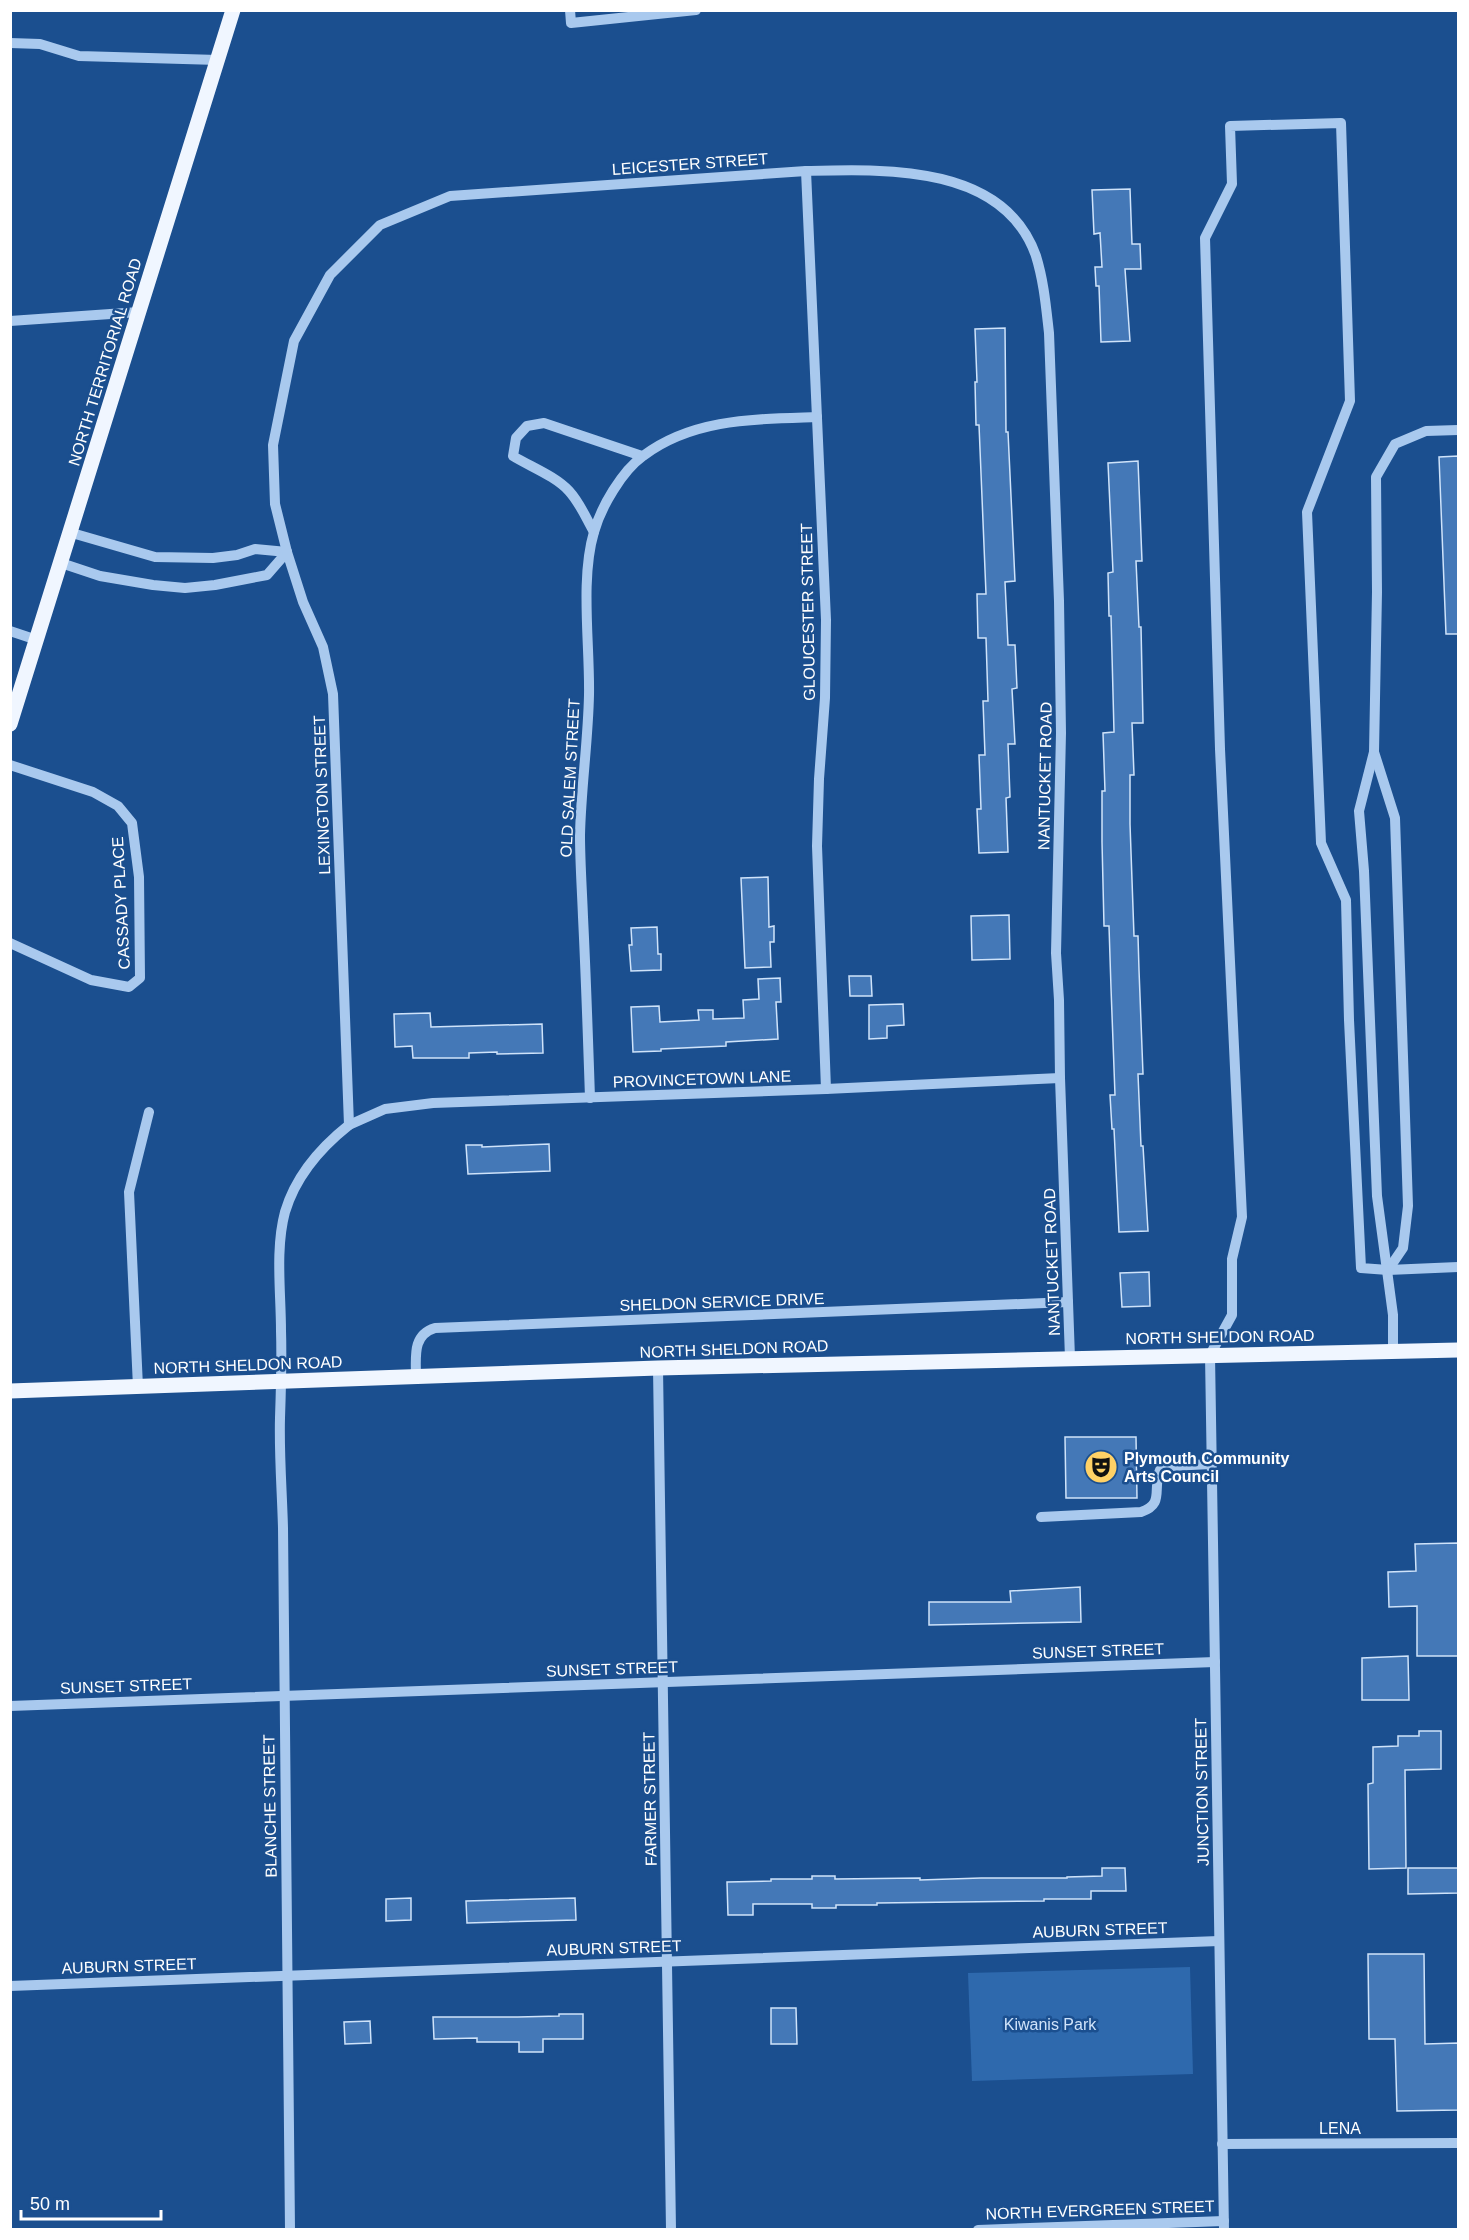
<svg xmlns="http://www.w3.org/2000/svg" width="1469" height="2240" font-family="Helvetica,sans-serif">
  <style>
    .green { fill: #2e69ad }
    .building { fill: #4478b7; stroke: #cfe3fa; stroke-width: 1.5 }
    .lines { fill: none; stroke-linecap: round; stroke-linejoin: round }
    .minor { stroke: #a9c9ee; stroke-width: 10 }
    .major { stroke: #f0f6ff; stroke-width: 15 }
    .labels { text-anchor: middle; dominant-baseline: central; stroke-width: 5; stroke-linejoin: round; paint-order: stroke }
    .street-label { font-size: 16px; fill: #fff; stroke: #1b4f8f }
    .poi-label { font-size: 16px; font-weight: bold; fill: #fff; stroke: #1b4f8f; text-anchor: start }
    .park-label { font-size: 16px; fill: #cfe3fa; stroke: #1b4f8f }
  </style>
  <rect width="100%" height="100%" fill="#1b4f8f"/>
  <polygon class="green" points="1190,1967 1193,2074 972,2081 968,1973"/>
  <g class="building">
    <polygon points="1130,189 1132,244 1140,244 1141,269 1125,269 1130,341 1101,342 1099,286 1096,286 1095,267 1102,267 1100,233 1094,234 1092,190"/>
    <polygon points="1005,328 1006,432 1008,432 1015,581 1005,582 1008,645 1015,645 1017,688 1012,689 1015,744 1008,744 1010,797 1006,798 1008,852 979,853 977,809 981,809 979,755 985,755 983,701 988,701 986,638 978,638 977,594 986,594 979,425 976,425 975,382 977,382 975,329"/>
    <polygon points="1458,456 1458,634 1446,634 1439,457"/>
    <polygon points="1138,461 1142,561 1136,561 1139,627 1141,627 1143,723 1132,723 1134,775 1130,775 1130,824 1134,936 1138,936 1139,970 1143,1074 1138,1074 1141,1146 1143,1146 1148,1231 1119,1232 1114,1129 1112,1129 1110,1095 1115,1095 1111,988 1109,926 1104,926 1102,842 1102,791 1105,791 1103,733 1114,732 1111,616 1109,616 1108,573 1113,572 1108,463"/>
    <polygon points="768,877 769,927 774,926 774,942 770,942 771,967 745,968 741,878"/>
    <polygon points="1009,915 1010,959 972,960 971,916"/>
    <polygon points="657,927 658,954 661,954 661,970 631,971 629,945 632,945 631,928"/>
    <polygon points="849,976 871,976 872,996 850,996"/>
    <polygon points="780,978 781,1002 776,1002 778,1039 726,1042 726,1046 661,1049 661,1051 633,1052 631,1007 659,1006 660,1022 699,1020 698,1010 713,1010 713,1019 744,1018 743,1000 759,999 758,979"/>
    <polygon points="903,1004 904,1025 887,1026 887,1038 869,1039 869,1005"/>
    <polygon points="430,1013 431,1027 542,1024 543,1053 497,1054 497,1052 469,1053 469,1058 413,1058 412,1046 395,1047 394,1014"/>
    <polygon points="549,1144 550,1171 468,1174 466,1145 482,1145 482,1147"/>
    <polygon points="1149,1272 1150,1306 1122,1307 1120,1273"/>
    <polygon points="1065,1437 1136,1437 1137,1498 1066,1498"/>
    <polygon points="1458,1543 1458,1656 1417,1656 1417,1606 1389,1607 1388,1572 1416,1571 1415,1544"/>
    <polygon points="1080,1587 1081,1622 929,1625 929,1602 1011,1602 1010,1591"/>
    <polygon points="1408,1656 1409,1700 1362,1700 1362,1658"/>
    <polygon points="1419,1731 1441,1731 1441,1769 1405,1770 1406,1868 1369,1869 1368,1784 1373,1783 1373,1747 1398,1746 1398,1736 1419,1736"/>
    <polygon points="1102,1868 1125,1868 1126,1891 1091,1891 1091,1899 1044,1899 1044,1901 877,1903 877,1905 836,1905 836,1908 812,1908 812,1904 753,1904 753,1915 728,1915 727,1882 771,1881 771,1879 812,1879 812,1876 835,1876 835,1879 920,1878 920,1880 981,1878 1067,1878 1067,1877 1102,1876"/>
    <polygon points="1408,1868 1458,1868 1458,1893 1408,1894"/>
    <polygon points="411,1898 411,1920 386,1921 386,1899"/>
    <polygon points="575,1898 576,1920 467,1923 466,1901"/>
    <polygon points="1368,1954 1424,1954 1425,2044 1458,2043 1458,2110 1397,2111 1395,2039 1369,2039"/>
    <polygon points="771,2008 796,2008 797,2044 771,2044"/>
    <polygon points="559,2014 583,2014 583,2039 543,2039 543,2052 519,2052 519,2042 477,2042 477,2038 434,2039 433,2017 518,2017 559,2016"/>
    <polygon points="370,2021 371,2043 345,2044 344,2022"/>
  </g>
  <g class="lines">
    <g class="minor">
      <polyline points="570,10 571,23 696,10"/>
      <polyline points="10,43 40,44 79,56 218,60"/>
      <polyline points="806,171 826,620 825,698 819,779 817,846 826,1089"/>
      <polyline points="10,321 139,312"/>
      <path d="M 594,532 C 586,518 580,503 569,491 C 555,476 531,467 513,456 L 516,438 L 527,426 L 544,423 L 642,456"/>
      <polyline points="72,533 155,557 213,558 237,555 255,549 287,552"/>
      <polyline points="61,563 100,576 153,585 185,588 215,585 267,575 287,552"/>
      <polyline points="10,631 37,640"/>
      <polyline points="1374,752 1359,811 1364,871 1377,1196 1393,1315 1393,1351"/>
      <polyline points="10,765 93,792 118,806 132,823 139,877 140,978 129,987 91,980 10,943"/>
      <path d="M 590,1098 C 588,1038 586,977 583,917 C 582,890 580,862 580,835 C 581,788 588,742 589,695 C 590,645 580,579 594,532 C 601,507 622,471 643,456 C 693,418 757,419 817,417"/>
      <polyline points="349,1125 385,1109 433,1103 826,1089 1060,1078"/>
      <polyline points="1388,1270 1403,1248 1408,1206 1395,818 1374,752 1377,592 1376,477 1395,444 1426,431 1458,430"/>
      <polyline points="658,1368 671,2230"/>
      <path d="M 416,1377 C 416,1357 412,1335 435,1328 L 1068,1302"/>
      <polyline points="138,1387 129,1192 149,1112"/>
      <path d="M 1041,1517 L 1141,1512 C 1165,1504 1152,1489 1160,1470 L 1171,1466 L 1211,1464"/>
      <polyline points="10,1706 1215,1662"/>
      <polyline points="10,1986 1219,1941"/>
      <polyline points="1222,2144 1458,2143"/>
      <path d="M 290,2230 L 283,1528 C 282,1491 279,1454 280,1418 C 281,1389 282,1360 281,1331 C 281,1293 275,1249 285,1212 C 296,1175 320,1148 349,1125 L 333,694 L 323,647 L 303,602 L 287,552 L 275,504 L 273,445 L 294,341 L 330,275 L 380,225 L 450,196 L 806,171 C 885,169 1004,164 1036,256 C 1044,282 1046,307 1049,333 L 1059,601 L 1061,733 L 1056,953 L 1059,1000 L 1060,1078 L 1070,1358"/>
      <polyline points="978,2230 1224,2221"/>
      <polyline points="1224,2230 1210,1355 1232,1315 1232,1259 1242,1217 1220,749 1205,238 1232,184 1230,126 1341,123 1350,401 1307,512 1321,843 1346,900 1349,1020 1361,1268 1388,1270 1458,1267"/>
    </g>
    <g class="major">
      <polyline points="10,724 233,10"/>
      <polyline points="10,1391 658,1368 1458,1350"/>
    </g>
  </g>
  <defs>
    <symbol id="theatre-disc" viewBox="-11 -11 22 22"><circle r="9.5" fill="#ffd166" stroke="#1b4f8f"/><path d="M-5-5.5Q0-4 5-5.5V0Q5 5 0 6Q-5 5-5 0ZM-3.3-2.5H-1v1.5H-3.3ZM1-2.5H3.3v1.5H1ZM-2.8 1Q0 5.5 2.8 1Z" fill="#111"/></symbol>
  </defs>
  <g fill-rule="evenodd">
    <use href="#theatre-disc" x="1082" y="1448" width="38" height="38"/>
  </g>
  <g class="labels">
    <g class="street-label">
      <text transform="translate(690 164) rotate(-4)">LEICESTER STREET</text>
      <text transform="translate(105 362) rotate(-73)">NORTH TERRITORIAL ROAD</text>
      <text transform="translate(808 612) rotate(-91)">GLOUCESTER STREET</text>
      <text transform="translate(1045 776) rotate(-89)">NANTUCKET ROAD</text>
      <text transform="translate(570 778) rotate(-87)">OLD SALEM STREET</text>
      <text transform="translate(322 795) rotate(-92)">LEXINGTON STREET</text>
      <text transform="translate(121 903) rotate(-93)">CASSADY PLACE</text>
      <text transform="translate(702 1079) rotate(-2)">PROVINCETOWN LANE</text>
      <text transform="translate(1052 1262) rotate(-92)">NANTUCKET ROAD</text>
      <text transform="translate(722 1302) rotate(-2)">SHELDON SERVICE DRIVE</text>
      <text transform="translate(1220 1337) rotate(-1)">NORTH SHELDON ROAD</text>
      <text transform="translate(734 1349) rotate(-2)">NORTH SHELDON ROAD</text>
      <text transform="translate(248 1365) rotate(-2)">NORTH SHELDON ROAD</text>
      <text transform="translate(1098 1651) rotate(-2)">SUNSET STREET</text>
      <text transform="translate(612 1669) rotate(-2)">SUNSET STREET</text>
      <text transform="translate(126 1686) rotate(-2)">SUNSET STREET</text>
      <text transform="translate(1202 1792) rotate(-91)">JUNCTION STREET</text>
      <text transform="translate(650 1799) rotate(-91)">FARMER STREET</text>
      <text transform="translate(270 1806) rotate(-91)">BLANCHE STREET</text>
      <text transform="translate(1100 1930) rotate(-2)">AUBURN STREET</text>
      <text transform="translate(614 1948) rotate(-2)">AUBURN STREET</text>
      <text transform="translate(129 1966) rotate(-2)">AUBURN STREET</text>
      <text x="1340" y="2128">LENA</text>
      <text transform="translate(1100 2210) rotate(-2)">NORTH EVERGREEN STREET</text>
    </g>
    <g class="poi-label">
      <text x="1124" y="1458">Plymouth Community<tspan x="1124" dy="18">Arts Council</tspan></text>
    </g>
    <g class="park-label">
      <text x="1050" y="2024">Kiwanis Park</text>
    </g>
  </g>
  <rect width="1469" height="2240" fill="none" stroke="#ffffff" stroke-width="24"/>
  <path d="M21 2210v9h140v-9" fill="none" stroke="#ffffff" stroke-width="3"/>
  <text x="30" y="2210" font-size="18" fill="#ffffff" stroke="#1b4f8f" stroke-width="4.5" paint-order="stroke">50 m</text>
</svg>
